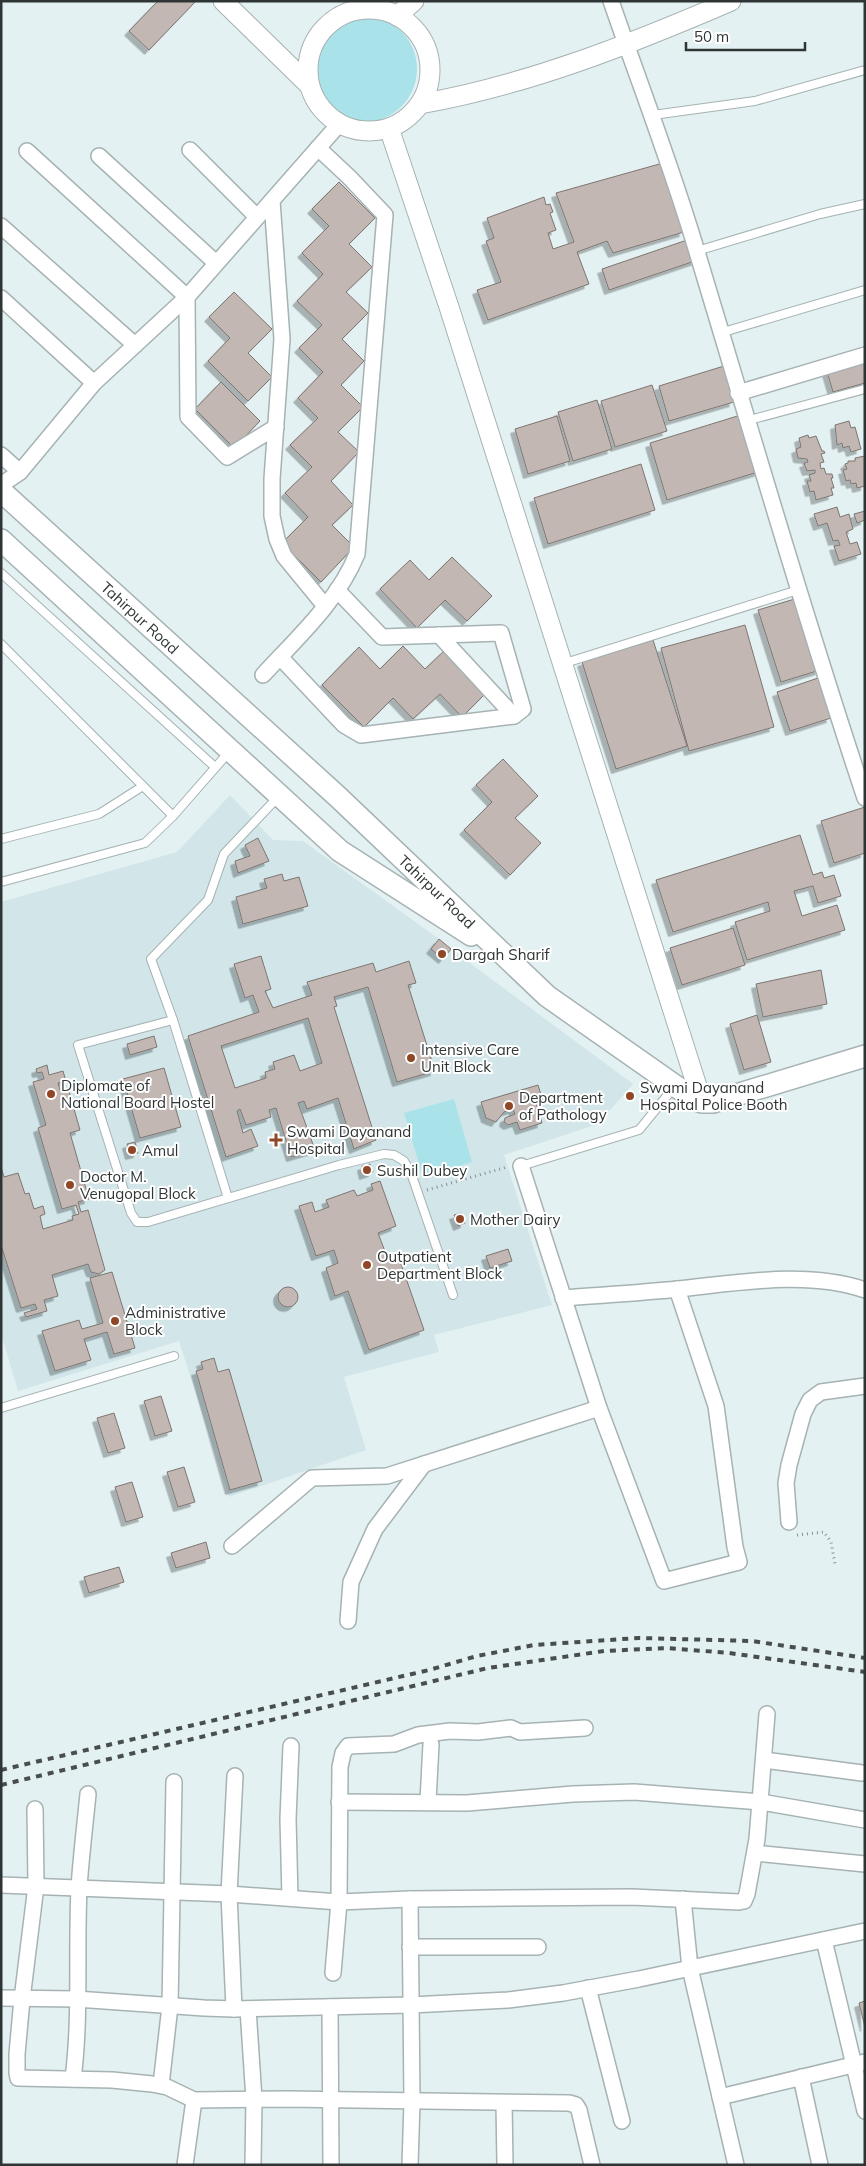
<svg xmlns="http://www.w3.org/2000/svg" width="866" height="2166" font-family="Mulish,sans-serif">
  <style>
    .built { fill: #d2e6e9 }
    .green { fill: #a9e3e9 }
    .building { fill: #c2b7b3; stroke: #7e7571; fill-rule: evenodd; filter: url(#shadow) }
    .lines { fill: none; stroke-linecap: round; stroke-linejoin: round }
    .service-casing { stroke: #a6b2b3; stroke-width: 10 }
    .minor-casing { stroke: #a6b2b3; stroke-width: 18 }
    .tertiary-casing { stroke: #a6b2b3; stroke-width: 21 }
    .secondary-casing { stroke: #a6b2b3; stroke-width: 24 }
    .path { stroke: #889192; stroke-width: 3; stroke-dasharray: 1 4; stroke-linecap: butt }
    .service { stroke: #fff; stroke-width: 8 }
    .minor { stroke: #fff; stroke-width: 15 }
    .tertiary { stroke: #fff; stroke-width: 19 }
    .secondary { stroke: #fff; stroke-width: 21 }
    .rail { stroke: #484e4e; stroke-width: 4; stroke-dasharray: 6 6; stroke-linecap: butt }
    .poi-dot { fill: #8f4726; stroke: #fff; stroke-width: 2 }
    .labels { text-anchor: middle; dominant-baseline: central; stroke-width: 4; stroke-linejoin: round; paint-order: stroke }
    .street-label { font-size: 15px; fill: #2f3434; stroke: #fff }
    .poi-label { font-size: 15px; fill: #2f3434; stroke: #fff; text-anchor: start }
  </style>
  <defs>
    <filter id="shadow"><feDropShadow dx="-4.5" dy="4.5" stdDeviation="0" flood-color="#0004"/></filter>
  </defs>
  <rect width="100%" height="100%" fill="#e4f1f2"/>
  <polygon class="built" points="230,795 273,840 303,841 439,939 431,949 443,959 451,949 633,1084 598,1124 504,1155 552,1305 434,1335 439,1352 344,1377 366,1450 229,1497 179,1341 18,1391 1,1333 1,902 177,852"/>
  <g class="green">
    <circle cx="364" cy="69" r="53"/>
    <polygon points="454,1099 472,1162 423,1177 404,1113"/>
  </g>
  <g class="building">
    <polygon points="158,1 196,1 149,50 129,31"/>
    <polygon points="663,163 684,232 613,253 607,241 577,252 589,284 488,320 477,290 501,282 486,241 494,238 487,218 544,197 546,205 550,204 553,212 550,213 556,230 548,233 553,249 574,242 556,193"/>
    <polygon points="339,182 375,218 349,244 372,267 346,292 368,313 342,339 364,361 341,385 363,407 338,432 359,452 331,481 353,505 332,525 354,547 321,582 282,543 308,517 285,493 312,467 290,445 318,418 298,398 323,372 299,348 322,325 297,301 323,274 302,253 329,226 312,209"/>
    <polygon points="690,239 698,260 609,290 602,269"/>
    <polygon points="234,292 272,329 248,353 272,377 248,401 208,361 230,338 209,317"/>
    <polygon points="865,358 865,383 833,392 826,368"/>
    <polygon points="724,366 734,402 669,421 659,386"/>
    <polygon points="221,382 260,421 234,448 195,409"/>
    <polygon points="652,385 667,431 615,447 601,401"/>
    <polygon points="597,400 612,449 573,461 558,412"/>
    <polygon points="744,414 761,471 667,500 650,443"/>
    <polygon points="557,416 570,461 528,474 515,429"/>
    <polygon points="849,421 851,428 855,427 861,449 851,452 849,446 843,448 842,443 837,445 835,425"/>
    <polygon points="808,435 809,438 816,436 822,451 824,451 825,453 821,454 824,462 820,463 821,469 824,468 826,474 832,474 833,478 831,478 834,488 831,488 833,495 816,500 814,491 810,492 807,481 811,481 809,475 815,473 815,470 807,471 804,463 808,462 807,459 798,458 796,449 801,447 799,438"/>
    <polygon points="865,456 865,486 857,488 856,483 851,484 850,480 846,481 843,470 847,469 845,464 848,463 848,461 855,461 855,458"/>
    <polygon points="641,464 655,510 548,544 534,498"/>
    <polygon points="837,507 840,517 849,514 853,529 846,532 850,544 857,542 861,554 839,561 834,546 840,545 838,540 833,541 827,523 818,526 814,514"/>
    <polygon points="865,511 865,520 857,523 854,514"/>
    <polygon points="452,557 492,596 467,621 445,600 417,628 380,589 410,560 429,580"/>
    <polygon points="798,598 820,670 781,682 758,610"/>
    <polygon points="745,625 774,727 689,751 661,648"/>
    <polygon points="653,640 687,746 616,769 582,662"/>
    <polygon points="403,646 425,669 445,650 486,693 462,717 440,694 413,719 393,698 364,727 322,685 359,647 380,669"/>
    <polygon points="818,678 831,718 790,731 777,692"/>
    <polygon points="503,759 538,796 515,818 541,843 510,875 464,830 492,802 476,785"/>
    <polygon points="865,807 865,853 834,863 821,821"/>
    <polygon points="800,835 813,875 822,872 824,878 834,875 841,896 818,903 813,886 794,891 802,916 837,905 845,930 747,960 735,922 770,911 768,902 673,932 656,880"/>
    <polygon points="258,838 269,861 238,873 235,861 250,856 245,845"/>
    <polygon points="282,874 284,881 299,877 308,906 243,924 236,897 267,888 264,879"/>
    <polygon points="733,928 745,965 682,985 670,948"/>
    <polygon points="439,939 451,949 443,959 431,949"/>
    <path d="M 261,956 L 271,989 L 265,991 L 273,1008 L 312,995 L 307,982 L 373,963 L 376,972 L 409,961 L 416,983 L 408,985 L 435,1071 L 397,1082 L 368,987 L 334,997 L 337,1006 L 334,1007 L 376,1140 L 354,1149 L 338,1098 L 307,1109 L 304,1101 L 298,1103 L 315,1150 L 291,1157 L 276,1108 L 269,1110 L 271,1117 L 246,1125 L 240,1109 L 237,1111 L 243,1133 L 251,1129 L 258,1146 L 226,1157 L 188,1036 L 259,1012 L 253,995 L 245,998 L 234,964 ZM 308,1018 L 322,1063 L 300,1071 L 294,1055 L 273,1062 L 275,1069 L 265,1072 L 266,1078 L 235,1088 L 221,1046 Z"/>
    <polygon points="821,970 827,1004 763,1017 756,984"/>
    <polygon points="757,1015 771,1062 744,1070 730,1024"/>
    <polygon points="154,1036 157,1047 130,1055 127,1044"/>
    <polygon points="47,1065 49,1075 63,1071 66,1081 58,1083 60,1090 68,1088 80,1130 70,1133 89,1199 78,1202 81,1212 88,1210 105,1270 99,1274 91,1272 88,1264 52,1275 58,1296 44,1300 47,1311 26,1317 24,1313 37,1309 35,1304 21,1308 1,1245 1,1167 4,1177 18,1173 25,1194 29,1193 34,1209 43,1206 45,1214 40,1216 43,1229 73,1220 72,1216 79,1214 76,1205 62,1209 38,1128 46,1125 33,1082 44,1079 42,1072 37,1073 36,1069"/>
    <polygon points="164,1068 181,1127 140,1138 123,1079"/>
    <polygon points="538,1085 543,1101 536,1103 542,1123 520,1130 517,1122 508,1125 504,1122 505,1118 515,1114 513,1109 504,1112 496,1122 486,1118 481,1102"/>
    <polygon points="135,1142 138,1153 130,1155 127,1144"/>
    <polygon points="370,1164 373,1172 364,1175 362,1166"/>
    <polygon points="380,1181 396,1226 378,1233 389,1262 399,1258 424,1330 369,1350 348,1291 335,1296 326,1268 338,1263 334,1250 316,1256 299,1206 312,1202 315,1212 329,1207 326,1200 354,1190 357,1196 373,1190 371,1184"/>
    <polygon points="461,1213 465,1223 458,1226 454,1215"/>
    <polygon points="508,1249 512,1261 490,1268 486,1256"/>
    <polygon points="112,1272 135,1348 114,1354 107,1332 84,1339 91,1360 55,1371 42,1331 79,1320 82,1329 103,1323 90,1278"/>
    <circle cx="288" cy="1297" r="10"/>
    <polygon points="214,1358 218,1372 229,1369 262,1481 230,1490 196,1371 203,1369 201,1362"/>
    <polygon points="161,1396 172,1431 155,1436 144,1401"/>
    <polygon points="114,1413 125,1448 108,1453 97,1418"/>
    <polygon points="184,1467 195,1502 178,1507 167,1472"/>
    <polygon points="132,1482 143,1517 126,1522 115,1487"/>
    <polygon points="206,1542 210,1558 176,1568 171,1553"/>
    <polygon points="119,1567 124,1582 89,1593 84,1577"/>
    <polygon points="865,2001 865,2027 859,2003"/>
  </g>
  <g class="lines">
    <defs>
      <g id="service">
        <polyline points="653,115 755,101 865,70"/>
        <polyline points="697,251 820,214 865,204"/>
        <polyline points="720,333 865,290"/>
        <polyline points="746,421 865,389"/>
        <polyline points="1,573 215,767"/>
        <polyline points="1,644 173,816"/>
        <polyline points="562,664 798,590"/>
        <polyline points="1,839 99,814 143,786"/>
        <polyline points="1,882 145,843 173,816 229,752"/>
        <polyline points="173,1020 78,1045 131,1213 137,1222 148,1222 339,1165 384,1154 394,1155 404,1161 411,1173 453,1295"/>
        <polyline points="521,1166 639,1130 675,1086"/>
        <polyline points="228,1198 173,1020 151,959 208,900 224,854 279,796"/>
        <polyline points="1,1408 174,1356"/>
      </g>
      <g id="minor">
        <path d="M 611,1 C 640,85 672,167 697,252 C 752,434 805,617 865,798"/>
        <polyline points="190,150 257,217"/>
        <polyline points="27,151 187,297 188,417 227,457 276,427"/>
        <polyline points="99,156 216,263"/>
        <polyline points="272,201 282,339 272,479 272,516 277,539 284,556 325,606"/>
        <polyline points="1,226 135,345"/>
        <polyline points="1,298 94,383"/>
        <polyline points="738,393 865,355"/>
        <polyline points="1,455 20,472"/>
        <polyline points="1,485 20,472 94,383 187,297 340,123"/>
        <polyline points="439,635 514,716"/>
        <polyline points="280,657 344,725 361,735 514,716 523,709 501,633 382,637 337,590"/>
        <path d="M 263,675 C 297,638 338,601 357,554 L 385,215 L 349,177 L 318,148"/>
        <path d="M 563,1298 C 601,1295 640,1293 678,1289 C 738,1283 807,1270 865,1290"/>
        <polyline points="599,1408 664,1581 739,1562 735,1547 716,1406 677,1289"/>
        <polyline points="789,1522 786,1483 789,1465 803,1414 810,1400 821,1392 865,1386"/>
        <polyline points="232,1546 312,1478 387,1476 599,1408 521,1166"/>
        <polyline points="348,1621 351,1582 375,1529 424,1464"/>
        <polyline points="764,1760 862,1773"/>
        <polyline points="428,1801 431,1744"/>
        <polyline points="339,1802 467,1803 573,1794 634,1792 761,1802 865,1820"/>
        <polyline points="35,1809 36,1886 22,1999 17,2054 17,2073 18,2078 112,2080 152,2084 167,2087 194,2100 288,2099 569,2103 576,2105 579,2110 592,2165"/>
        <polyline points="755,1853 865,1864"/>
        <polyline points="1,1885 229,1894 339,1902 410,1899 632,1897 739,1902 744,1901 747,1894 757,1839 767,1714"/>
        <polyline points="290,1898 288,1819 291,1746"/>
        <polyline points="410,1899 412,2102 410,2165"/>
        <polyline points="683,1899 690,1968 736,2165"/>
        <polyline points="824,1940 865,2111"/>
        <polyline points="410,1947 538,1947"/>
        <polyline points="333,1973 339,1902 340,1767 343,1753 348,1746 394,1744 418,1735 450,1731 478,1732 511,1728 520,1732 585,1728"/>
        <polyline points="588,1988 622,2121"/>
        <polyline points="1,1998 76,1999 204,2008 234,2009 411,2005 508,2000 563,1993 639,1979 865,1931"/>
        <polyline points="330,2007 331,2165"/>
        <polyline points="234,2009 229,1894 235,1776"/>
        <polyline points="248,2009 254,2099 253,2165"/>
        <polyline points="801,2077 820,2165"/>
        <path d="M 73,2079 C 81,2016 76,1952 79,1888 C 81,1857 85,1825 88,1794"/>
        <polyline points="161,2085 170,2006 174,1782"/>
        <polyline points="720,2097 865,2062"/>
        <polyline points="504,2103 505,2165"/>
        <polyline points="185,2165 194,2100"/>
      </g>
      <g id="tertiary">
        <polyline points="223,1 310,86"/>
        <circle cx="369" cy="70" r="61"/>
        <polyline points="397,16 414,1"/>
        <path d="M 420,104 C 528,85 631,44 731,1"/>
        <polyline points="389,128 449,307 702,1102"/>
      </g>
      <g id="secondary">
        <path id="s1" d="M 1,491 L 337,796 L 547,996 L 694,1099 L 702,1102 L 713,1102 L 865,1056"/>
        <polyline points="1,540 340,851 471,935"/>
      </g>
    </defs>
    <use href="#service" class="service-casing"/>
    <use href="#minor" class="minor-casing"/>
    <use href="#tertiary" class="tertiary-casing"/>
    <use href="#secondary" class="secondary-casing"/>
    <g class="path">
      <polyline points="427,1190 507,1167"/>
      <polyline points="797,1535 824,1532 831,1542 835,1564"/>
    </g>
    <use href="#service" class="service"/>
    <use href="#minor" class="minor"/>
    <use href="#tertiary" class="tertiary"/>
    <use href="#secondary" class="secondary"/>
    <g class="rail">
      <polyline points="1,1770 429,1670 477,1656 534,1645 639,1638 752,1641 865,1658"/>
      <polyline points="1,1785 488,1668 604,1651 667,1648 729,1653 865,1672"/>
    </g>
  </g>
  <g class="poi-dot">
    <circle cx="442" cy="954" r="5"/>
    <circle cx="411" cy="1058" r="5"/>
    <circle cx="51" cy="1094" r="5"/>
    <circle cx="630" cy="1096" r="5"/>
    <circle cx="509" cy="1106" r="5"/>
    <path d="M273.5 1132.5h5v5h5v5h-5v5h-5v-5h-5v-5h5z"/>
    <circle cx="132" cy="1150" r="5"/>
    <circle cx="367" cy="1170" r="5"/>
    <circle cx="70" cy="1185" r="5"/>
    <circle cx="460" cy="1219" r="5"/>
    <circle cx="367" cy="1265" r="5"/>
    <circle cx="115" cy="1321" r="5"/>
  </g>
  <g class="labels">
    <g class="street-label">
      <text stroke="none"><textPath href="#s1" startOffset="188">Tahirpur Road</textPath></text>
      <text stroke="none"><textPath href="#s1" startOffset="592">Tahirpur Road</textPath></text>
    </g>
    <g class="poi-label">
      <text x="452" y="954">Dargah Sharif</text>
      <text x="421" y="1049">Intensive Care<tspan x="421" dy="17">Unit Block</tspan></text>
      <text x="61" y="1085">Diplomate of<tspan x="61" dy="17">National Board Hostel</tspan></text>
      <text x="640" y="1087">Swami Dayanand<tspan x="640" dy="17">Hospital Police Booth</tspan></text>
      <text x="519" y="1097">Department<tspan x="519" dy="17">of Pathology</tspan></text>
      <text x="287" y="1131">Swami Dayanand<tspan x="287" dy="17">Hospital</tspan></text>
      <text x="142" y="1150">Amul</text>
      <text x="377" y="1170">Sushil Dubey</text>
      <text x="80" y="1176">Doctor M.<tspan x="80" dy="17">Venugopal Block</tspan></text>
      <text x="470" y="1219">Mother Dairy</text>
      <text x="377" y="1256">Outpatient<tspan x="377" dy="17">Department Block</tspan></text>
      <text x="125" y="1312">Administrative<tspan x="125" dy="17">Block</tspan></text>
    </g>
  </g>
  <rect width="866" height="2166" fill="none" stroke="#2f3434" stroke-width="5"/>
  <path d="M686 42v8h119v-8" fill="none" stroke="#2f3434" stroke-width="2.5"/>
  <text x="694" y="42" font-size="15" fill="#2f3434" stroke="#ffffff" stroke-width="4" paint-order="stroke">50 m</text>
</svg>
